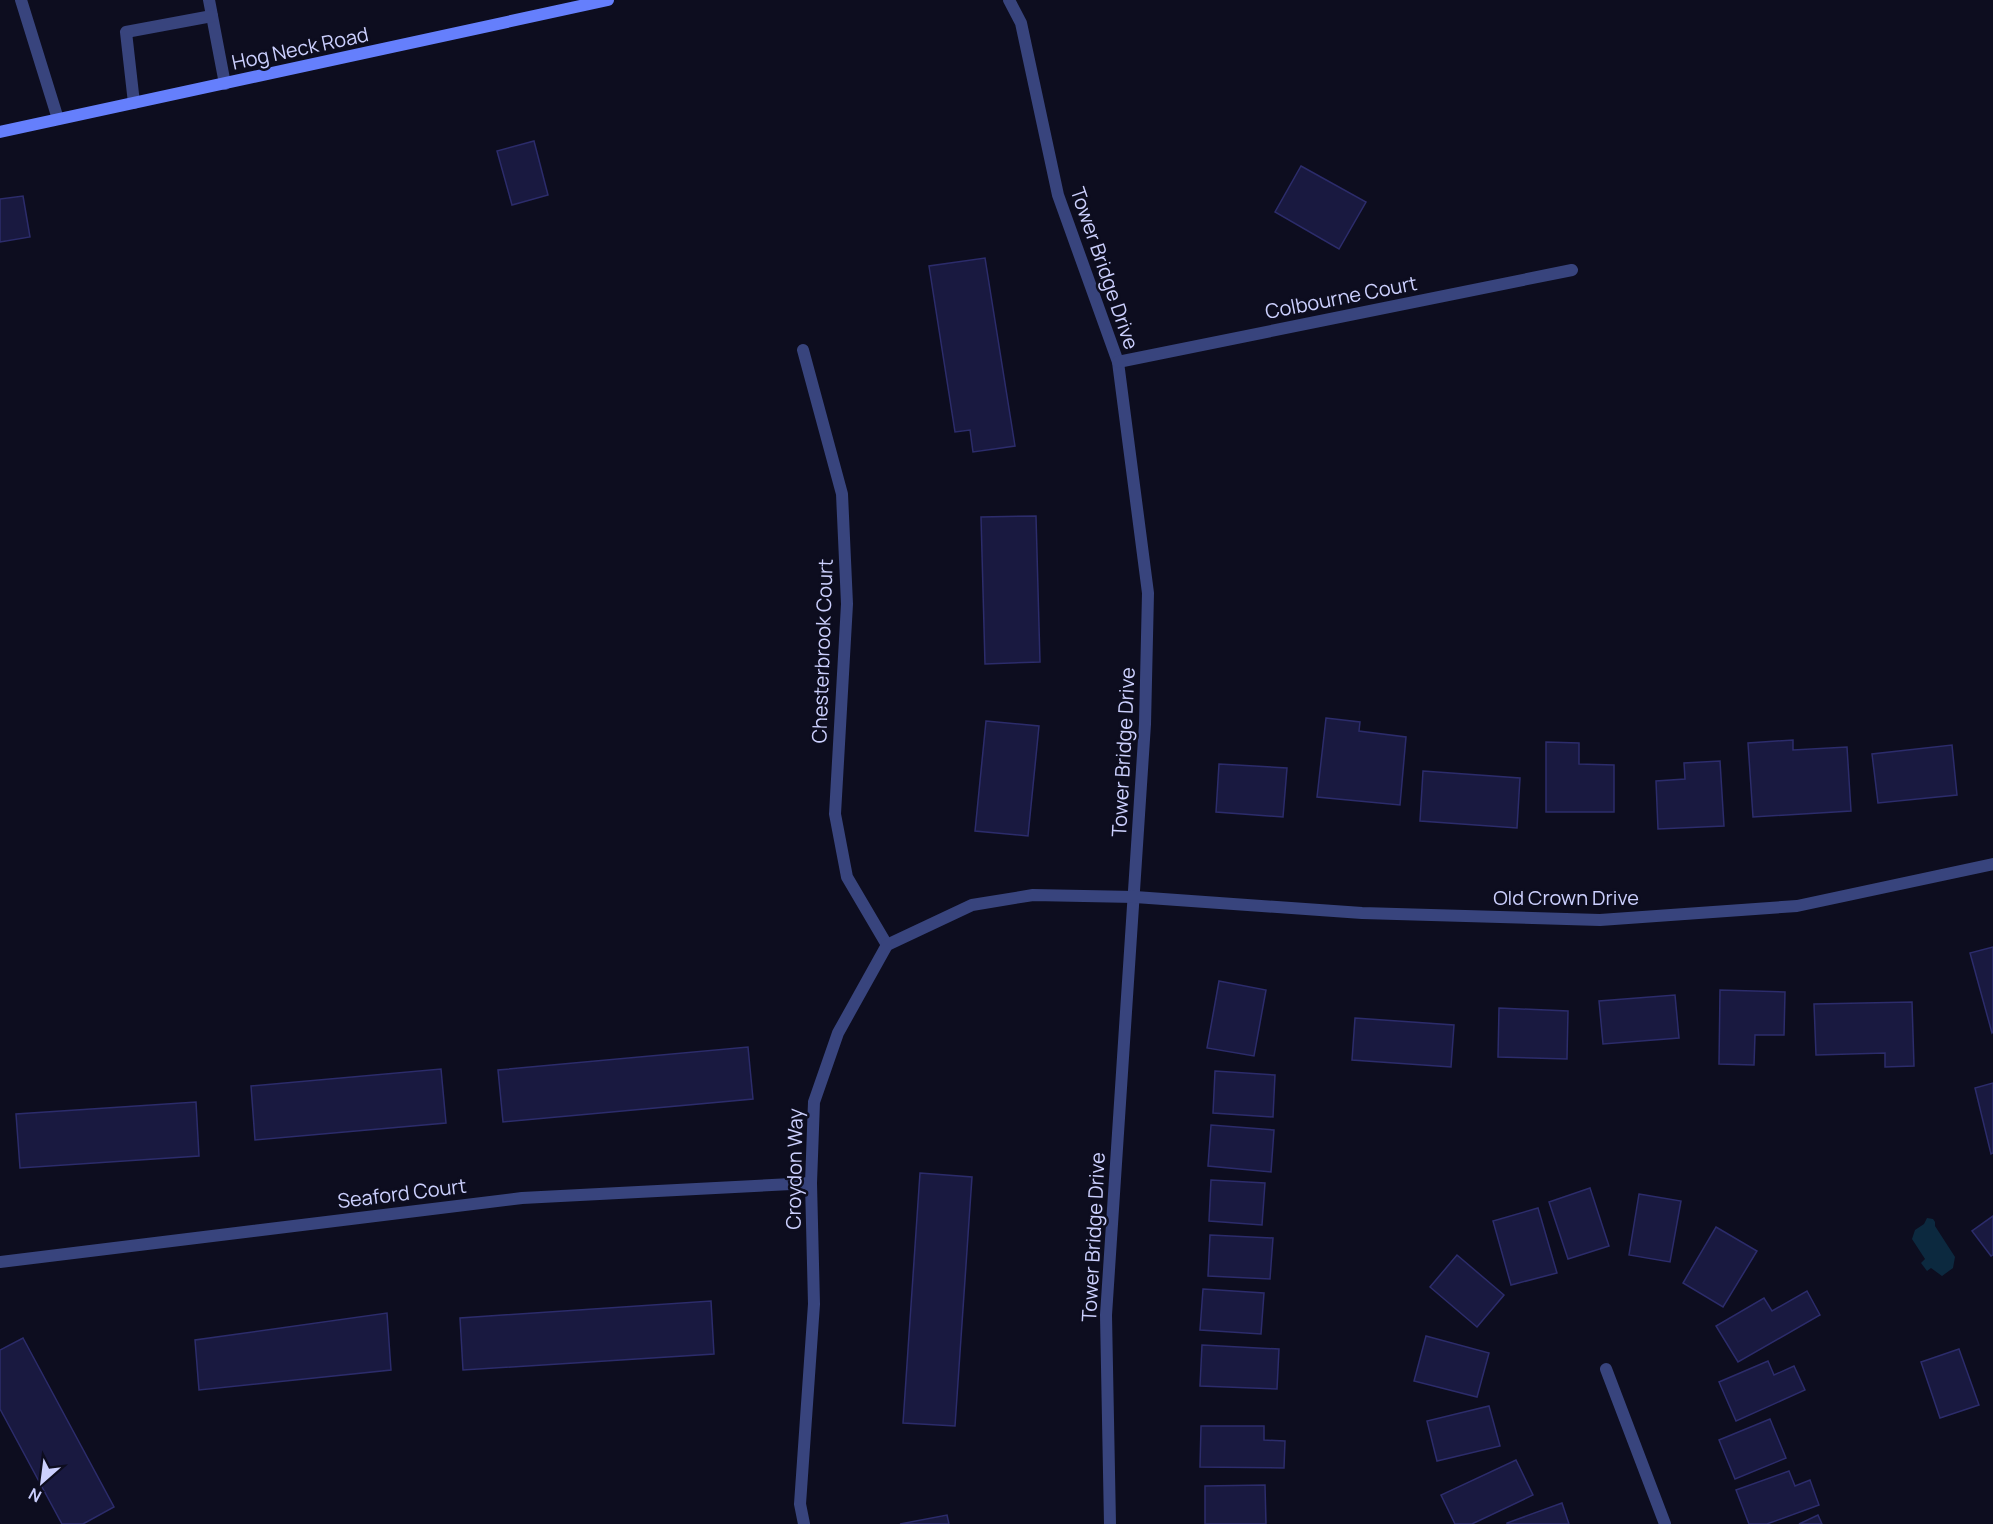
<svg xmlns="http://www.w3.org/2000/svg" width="1993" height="1524" font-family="Manrope,sans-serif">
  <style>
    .water { fill: #0c293f }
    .building { fill: #191940; stroke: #2c2c6b; stroke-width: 1.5 }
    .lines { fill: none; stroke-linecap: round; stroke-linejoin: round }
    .service { stroke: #38447d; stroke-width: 12 }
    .minor { stroke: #38447d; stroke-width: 12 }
    .secondary { stroke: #657ffc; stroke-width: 12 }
    .labels { text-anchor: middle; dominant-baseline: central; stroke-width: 5; stroke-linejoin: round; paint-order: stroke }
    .street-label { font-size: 20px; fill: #ccd0fe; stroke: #0d0d1f }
  </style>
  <rect width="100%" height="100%" fill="#0d0d1f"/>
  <polygon class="water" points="1927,1218 1933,1219 1935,1222 1935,1226 1955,1257 1953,1268 1942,1276 1931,1268 1927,1271 1921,1263 1925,1259 1912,1239 1915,1230 1924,1224"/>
  <g class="building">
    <polygon points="534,141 548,195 512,205 497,151"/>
    <polygon points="1301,166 1366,202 1339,249 1275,212"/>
    <polygon points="23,196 30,237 0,242 0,199"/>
    <polygon points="985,258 1015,446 973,452 970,430 955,432 929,266"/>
    <polygon points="1036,516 1040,662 985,664 981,517"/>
    <polygon points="1326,718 1360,722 1359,731 1406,737 1400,805 1317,797"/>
    <polygon points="986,721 1039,726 1028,836 975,831"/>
    <polygon points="1793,740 1793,750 1847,747 1851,811 1753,817 1748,743"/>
    <polygon points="1546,742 1579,743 1579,764 1614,765 1614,812 1546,812"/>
    <polygon points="1952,745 1957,795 1878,803 1872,754"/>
    <polygon points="1720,761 1724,826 1658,829 1656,781 1685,779 1684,763"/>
    <polygon points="1219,764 1287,768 1283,817 1216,812"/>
    <polygon points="1423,771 1520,778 1517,828 1420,821"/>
    <polygon points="1993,947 1993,1032 1992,1033 1970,953"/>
    <polygon points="1219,981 1266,990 1254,1056 1207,1048"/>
    <polygon points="1720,990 1785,992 1784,1035 1755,1035 1754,1065 1719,1064"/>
    <polygon points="1675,995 1679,1038 1603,1044 1599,1001"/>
    <polygon points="1912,1002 1914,1066 1885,1067 1885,1053 1816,1055 1814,1004"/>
    <polygon points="1499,1008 1568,1011 1567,1059 1498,1057"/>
    <polygon points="1355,1018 1454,1025 1451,1067 1352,1060"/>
    <polygon points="748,1047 753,1099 503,1122 498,1070"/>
    <polygon points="441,1069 446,1123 255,1140 251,1086"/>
    <polygon points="1215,1071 1275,1075 1273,1117 1213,1113"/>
    <polygon points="1993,1083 1993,1153 1991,1154 1975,1088"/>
    <polygon points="196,1102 199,1156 20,1168 16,1114"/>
    <polygon points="1211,1125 1274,1130 1271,1172 1208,1166"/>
    <polygon points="920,1173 972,1177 955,1426 903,1423"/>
    <polygon points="1211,1180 1265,1183 1262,1225 1209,1221"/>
    <polygon points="1590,1188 1609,1246 1568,1259 1549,1202"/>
    <polygon points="1639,1194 1681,1201 1670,1262 1629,1255"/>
    <polygon points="1538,1208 1557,1273 1511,1285 1493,1221"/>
    <polygon points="1993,1216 1993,1255 1991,1256 1972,1231"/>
    <polygon points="1716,1227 1757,1251 1723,1307 1683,1283"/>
    <polygon points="1210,1235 1273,1238 1270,1279 1208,1276"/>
    <polygon points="1457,1255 1504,1295 1477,1327 1430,1287"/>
    <polygon points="1203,1289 1264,1293 1261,1334 1200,1330"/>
    <polygon points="1807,1291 1820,1315 1738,1362 1716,1326 1764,1298 1772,1311"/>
    <polygon points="711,1301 714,1354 463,1370 460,1318"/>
    <polygon points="387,1313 391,1370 199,1390 195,1340"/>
    <polygon points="1426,1336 1489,1353 1477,1397 1414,1381"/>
    <polygon points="23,1338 114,1507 83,1524 62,1524 0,1409 0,1350"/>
    <polygon points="1202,1345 1279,1349 1277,1389 1200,1386"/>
    <polygon points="1959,1349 1979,1405 1940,1418 1921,1362"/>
    <polygon points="1768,1361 1774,1375 1794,1366 1805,1390 1736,1421 1719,1382"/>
    <polygon points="1489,1406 1500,1446 1437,1461 1427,1421"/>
    <polygon points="1770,1419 1786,1458 1735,1479 1719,1440"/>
    <polygon points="1201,1426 1264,1426 1264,1440 1285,1441 1284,1468 1200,1467"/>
    <polygon points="1516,1460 1533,1495 1472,1524 1455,1524 1441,1495"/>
    <polygon points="1789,1471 1795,1486 1810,1480 1819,1505 1767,1524 1749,1524 1736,1490"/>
    <polygon points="1265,1485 1266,1524 1205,1524 1205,1486"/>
    <polygon points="1562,1503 1569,1524 1507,1524 1507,1523"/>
    <polygon points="947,1515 949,1524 900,1524"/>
    <polygon points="1818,1515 1822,1524 1799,1524"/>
  </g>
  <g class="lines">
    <g class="service">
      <polyline points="21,0 58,119"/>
      <polyline points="209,0 225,84"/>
      <polyline points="134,103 126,32 212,16"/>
    </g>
    <g class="minor">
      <polyline points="1009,0 1021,23 1058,195 1118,362 1148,593 1145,724 1106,1315 1110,1524"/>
      <polyline points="803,350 842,494 847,604 835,814 847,877 887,945"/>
      <polyline points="1118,362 1572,270"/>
      <polyline points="0,1262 522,1198 811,1183"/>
      <polyline points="1606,1369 1665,1524"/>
      <polyline points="804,1524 800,1504 814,1304 811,1183 814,1102 838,1033 887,945 972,905 1033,895 1135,897 1362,913 1600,920 1797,906 1993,864"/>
    </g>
    <polyline class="secondary" points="0,132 608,0"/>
  </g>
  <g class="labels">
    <g class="street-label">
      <text transform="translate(300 48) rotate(-12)">Hog Neck Road</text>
      <text transform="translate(1105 268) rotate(71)">Tower Bridge Drive</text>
      <text transform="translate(1341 297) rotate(-11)">Colbourne Court</text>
      <text transform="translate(822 651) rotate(-88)">Chesterbrook Court</text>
      <text transform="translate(1123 752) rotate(-87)">Tower Bridge Drive</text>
      <text x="1566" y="897">Old Crown Drive</text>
      <text transform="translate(794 1169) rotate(-89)">Croydon Way</text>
      <text transform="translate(402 1193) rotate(-7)">Seaford Court</text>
      <text transform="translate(1093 1237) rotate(-87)">Tower Bridge Drive</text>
    </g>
  </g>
  <g transform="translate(42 1482) rotate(208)" stroke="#0d0d1f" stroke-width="4.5" paint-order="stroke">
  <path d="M0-4.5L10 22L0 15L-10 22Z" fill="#ccd0fe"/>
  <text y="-9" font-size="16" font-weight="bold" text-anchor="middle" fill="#ccd0fe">N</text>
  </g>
</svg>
